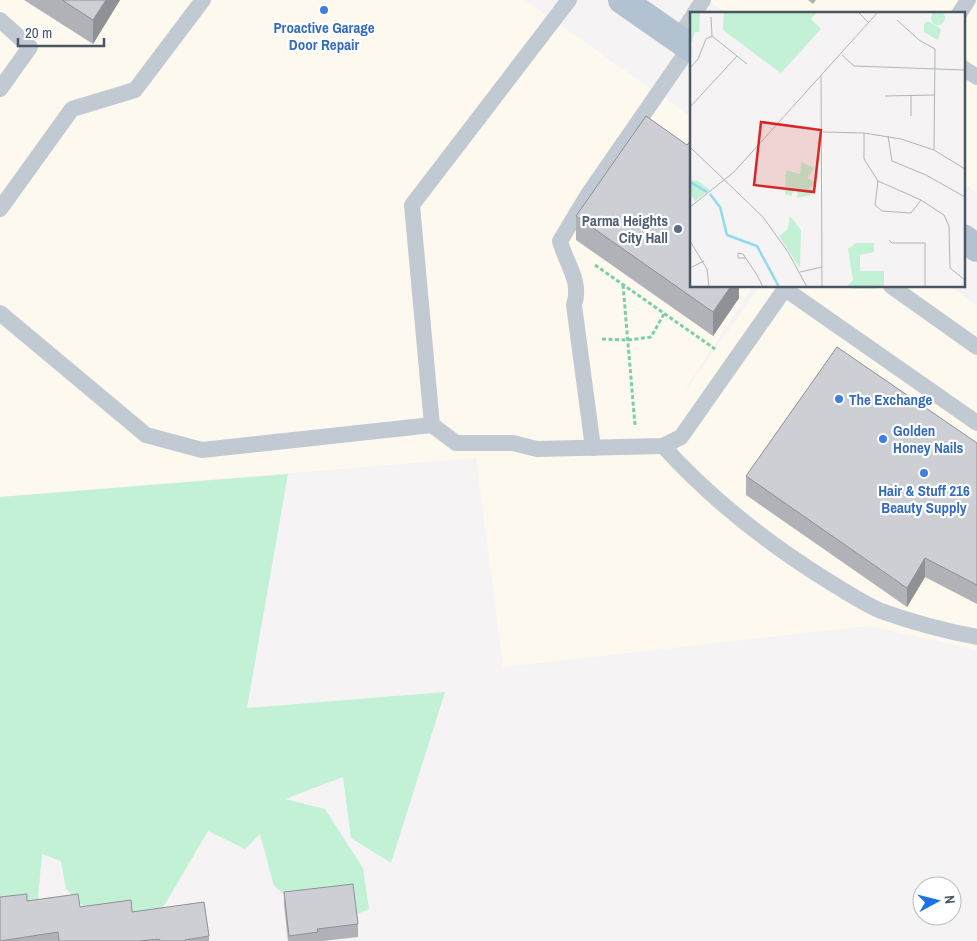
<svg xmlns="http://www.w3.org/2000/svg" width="977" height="941" font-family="'Archivo Narrow',sans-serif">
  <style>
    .commercial { fill: #fdf9ef }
    .green { fill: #c3f1d5 }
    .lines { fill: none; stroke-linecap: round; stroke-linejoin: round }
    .path { stroke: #7ad0a6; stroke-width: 3; stroke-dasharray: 4 2.5; stroke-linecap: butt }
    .service { stroke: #c1cad2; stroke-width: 16 }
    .primary { stroke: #b3c2d1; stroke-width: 28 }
    .wall { fill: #b0b2b7 }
    .shaded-wall { fill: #909195 }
    .building { fill: #cdcfd5; stroke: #909195 }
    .shop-dot { fill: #3f7fe0; stroke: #fff; stroke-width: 2 }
    .service-dot { fill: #5c6f8a; stroke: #fff; stroke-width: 2 }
    .labels { text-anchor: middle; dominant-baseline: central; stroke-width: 4.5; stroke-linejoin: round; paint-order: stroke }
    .shop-label { font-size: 15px; font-weight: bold; fill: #366cbe; stroke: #fff }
    .service-label { font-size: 15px; font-weight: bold; fill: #4e5e75; stroke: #fff; text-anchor: end }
    .inset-river { fill: none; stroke: #90daee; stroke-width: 2.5 }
    .inset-road { fill: none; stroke: #b1b4b9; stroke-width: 1 }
    .view { fill: #d62828; fill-opacity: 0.15; stroke: #d62828; stroke-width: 2.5 }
    .inset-edge { fill: none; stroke: #4a5661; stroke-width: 2.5 }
  </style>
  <rect width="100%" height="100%" fill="#f5f3f3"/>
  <g class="commercial">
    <polygon points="0,0 525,0 691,117 691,286 753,286 676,404 760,286 949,286 977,305 977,650 869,626 503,667 476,458 0,497"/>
    <polygon points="708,0 977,0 977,193 963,183 963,14 728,14"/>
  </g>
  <polygon class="green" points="288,474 247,708 445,692 391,863 351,838 343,777 285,799 325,809 363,868 369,909 323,929 274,886 260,834 245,849 208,831 158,916 102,925 66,889 61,861 42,854 35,931 0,912 0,497"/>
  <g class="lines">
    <g class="path">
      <polyline points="595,265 715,349"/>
      <polyline points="623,285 635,425"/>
      <polyline points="602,339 628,340 651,337 664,314"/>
    </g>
    <g class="service">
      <polyline points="694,14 703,0"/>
      <polyline points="959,14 968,0"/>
      <polyline points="0,20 30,47 0,89"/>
      <polyline points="678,38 691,19"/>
      <polyline points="963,68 977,77"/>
      <polyline points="0,209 72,109 135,90 203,0"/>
      <polyline points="891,286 977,347"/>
      <polyline points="785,289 977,423"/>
      <polyline points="0,313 146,435 202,450 432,425 412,205 569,0"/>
      <polyline points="432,425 456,443 513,443 537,449 663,446 681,437 787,286"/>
      <path d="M 663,446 C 710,498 766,542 825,579 C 843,590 862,603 881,611 C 912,622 945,631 977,637"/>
      <path d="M 593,448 L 574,305 C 582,281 566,264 560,241 L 589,193 L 690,47"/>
    </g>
    <g class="primary">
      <polyline points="622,0 691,48"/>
      <polyline points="963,238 977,248"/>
    </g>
  </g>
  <g class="wall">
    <polygon points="24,0 120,0 93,44"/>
    <polygon points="808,0 816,0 813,4"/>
    <polygon points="576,216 691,286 739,286 739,298 713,336 576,240"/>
    <polygon points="977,443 977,604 925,577 907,607 746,495 746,476"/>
    <polygon points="284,892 358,924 358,937 322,941 288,941 284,905"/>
    <polygon points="27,901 80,907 132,912 209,936 209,941 0,941"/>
  </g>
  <g class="shaded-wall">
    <polygon points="106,0 120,0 93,44 93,20"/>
    <polygon points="731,286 739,286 739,298 713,336 713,312"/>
    <polygon points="925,558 925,577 907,607 907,588"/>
  </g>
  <g class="building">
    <polygon points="62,0 106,0 93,20"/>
    <polygon points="646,116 687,145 691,140 691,286 731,286 713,312 576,216"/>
    <polygon points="837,347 977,443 977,585 925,558 907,588 746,476"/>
    <polygon points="353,884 358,924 317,929 318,932 289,936 284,892"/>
    <polygon points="27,894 27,901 78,894 80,907 131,900 132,912 204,902 209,936 185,940 185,941 160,941 159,939 139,941 59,941 58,932 0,941 0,897"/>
  </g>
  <g class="shop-dot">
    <circle cx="324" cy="10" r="5"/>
    <circle cx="839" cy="399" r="5"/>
    <circle cx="883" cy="439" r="5"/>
    <circle cx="924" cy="473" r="5"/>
  </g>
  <circle class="service-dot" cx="678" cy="229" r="5"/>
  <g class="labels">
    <g class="shop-label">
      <text x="324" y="27">Proactive Garage<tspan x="324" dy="17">Door Repair</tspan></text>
      <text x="849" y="399" text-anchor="start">The Exchange</text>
      <text x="893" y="430" text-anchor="start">Golden<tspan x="893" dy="17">Honey Nails</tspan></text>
      <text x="924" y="490">Hair &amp; Stuff 216<tspan x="924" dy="17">Beauty Supply</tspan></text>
    </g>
    <g class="service-label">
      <text x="668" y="220">Parma Heights<tspan x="668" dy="17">City Hall</tspan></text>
    </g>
  </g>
  <g transform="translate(690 12)">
    <rect width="275" height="275" fill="#f5f3f3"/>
    <path d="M241 6a7 7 0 1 1 14 0a7 7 0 1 1-14 0ZM 0,0 L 10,0 L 9,20 L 5,20 L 0,34 ZM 34,0 L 127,0 L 121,7 L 131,17 L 91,61 L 33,18 ZM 238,9 L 251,17 L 248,28 L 234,20 L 234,12 ZM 111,150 L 124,156 L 118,166 L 127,171 L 119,176 L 123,178 L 122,183 L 107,186 L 108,181 L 104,178 L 101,184 L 95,182 L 96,158 L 110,162 ZM 0,168 L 8,169 L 20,178 L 5,189 L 0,182 ZM 100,204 L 111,218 L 110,256 L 89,224 L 98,217 ZM 166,231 L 184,231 L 184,240 L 170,243 L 170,259 L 194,259 L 194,275 L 156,275 L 163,268 L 158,237 Z" fill="#c3f1d5"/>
    <path class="inset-river" d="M 0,170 L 17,180M 20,182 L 30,195 L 37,223 L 67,234 L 89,275M 163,275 L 185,275"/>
    <path class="inset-road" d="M 168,0 L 179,11M 21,5 L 22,24M 207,8 L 229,28 L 245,37 L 244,138M 152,43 L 164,54 L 275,58M 0,56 L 8,47 L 16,27 L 22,24 L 57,52M 131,64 L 132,274M 195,84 L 245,83M 0,95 L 47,44M 221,104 L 221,83M 133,120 L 174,121 L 211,127 L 244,138 L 275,157M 174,121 L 174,147 L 188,169 L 231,188 L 254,203 L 259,214 L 260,256 L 275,268M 198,124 L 202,149 L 236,163 L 275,185M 0,135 L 73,205 L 98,240 L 117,275M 188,169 L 185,193 L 192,199 L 221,201 L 231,188M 0,195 L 44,160 L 188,0M 199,228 L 202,231 L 235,231 L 235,275M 0,229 L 17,257 L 19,275M 55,246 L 48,246 L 48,241 L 53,242 L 67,263 L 73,275M 0,256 L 14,249M 110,260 L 132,255"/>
    <path class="view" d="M 71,110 L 131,118 L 124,180 L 64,173 Z"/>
    <rect width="275" height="275" class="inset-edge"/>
  </g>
  <g transform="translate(937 901) rotate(83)"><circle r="24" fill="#ffffff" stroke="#b7bbc0"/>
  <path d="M0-4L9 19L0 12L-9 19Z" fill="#1a73e8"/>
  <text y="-8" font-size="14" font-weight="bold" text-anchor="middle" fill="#4a5661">N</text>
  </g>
  <path d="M18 38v8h86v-8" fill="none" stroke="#4a5661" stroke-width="2.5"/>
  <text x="25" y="38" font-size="15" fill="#4a5661" stroke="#ffffff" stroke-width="4" paint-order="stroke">20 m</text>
</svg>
